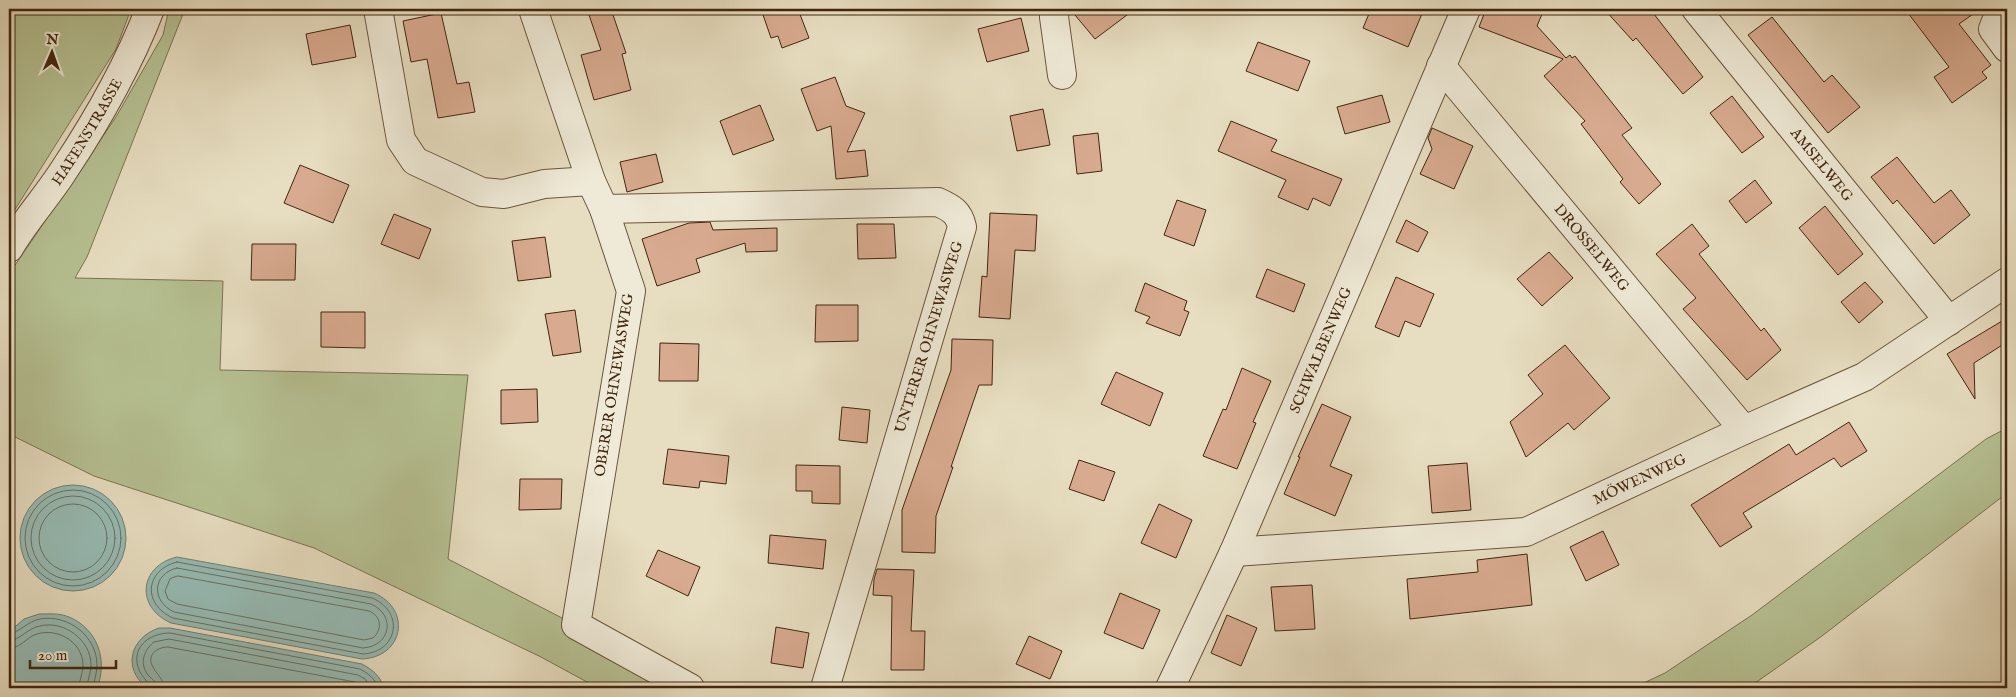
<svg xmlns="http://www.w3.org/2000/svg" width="2016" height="697" font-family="'IM FELL English',serif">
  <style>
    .green { fill: #b6c193; stroke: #7c7450 }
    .water { fill: #97bcb5; stroke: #758072 }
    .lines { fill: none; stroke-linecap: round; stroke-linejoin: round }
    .shore { stroke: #6c7162; stroke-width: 1 }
    .building { fill: #d8aa8f; stroke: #42260e }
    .street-casing { stroke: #6b543b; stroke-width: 30 }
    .street { stroke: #efead7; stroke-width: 28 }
    .labels { text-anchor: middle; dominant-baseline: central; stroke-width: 5; stroke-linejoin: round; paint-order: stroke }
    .street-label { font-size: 15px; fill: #42260e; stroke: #efead7 }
  </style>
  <rect width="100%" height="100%" fill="#e7dec1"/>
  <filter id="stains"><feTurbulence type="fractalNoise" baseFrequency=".004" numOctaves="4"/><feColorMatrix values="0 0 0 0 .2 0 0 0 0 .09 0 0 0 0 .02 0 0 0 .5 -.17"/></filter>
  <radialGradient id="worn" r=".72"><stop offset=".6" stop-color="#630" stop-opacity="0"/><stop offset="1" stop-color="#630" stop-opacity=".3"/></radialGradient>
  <g class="green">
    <polygon points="9,9 131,9 116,49 9,219"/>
    <polygon points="169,9 185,9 87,257 75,278 223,281 220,370 468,375 448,559 562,618 580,640 674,688 598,688 541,657 314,548 94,476 9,434 9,274 116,117 163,35"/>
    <polygon points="2007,428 2007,493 1822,636 1748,688 1633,688 1665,673 1752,615 1986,439"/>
  </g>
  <g class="water">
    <circle cx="73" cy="538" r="53"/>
    <path d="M 177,557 L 374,593 C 412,609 404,657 362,659 L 171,623 C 135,607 139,566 177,557 Z"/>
    <path d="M 39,614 C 49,614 60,613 69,617 C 98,629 108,661 97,688 L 9,688 L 9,632 L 24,619 Z"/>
    <path d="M 159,628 L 170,628 L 362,664 C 373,670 380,676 384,688 L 147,688 C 122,668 130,638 159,628 Z"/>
  </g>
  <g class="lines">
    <g class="shore">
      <circle cx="73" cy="538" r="48"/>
      <circle cx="73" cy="538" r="42"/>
      <circle cx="73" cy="538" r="34"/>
      <path d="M 177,562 L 372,598 C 405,612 398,652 363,654 L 173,618 C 142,604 145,570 177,562 Z"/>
      <path d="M 177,568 L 371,604 C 396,615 391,646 363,648 L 174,612 C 151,601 152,574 177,568 Z"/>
      <path d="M 178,576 L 369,611 C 381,616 383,629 373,638 L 364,640 L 177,604 L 168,599 L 165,591 L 170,579 Z"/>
      <path d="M 9,634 C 19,633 28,621 40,619 C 68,614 97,636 97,665 C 97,673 94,681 93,688"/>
      <path d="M 9,641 C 20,640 28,628 40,626 C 64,620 91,640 91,665 C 91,674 87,680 87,688"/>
      <path d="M 9,648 C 19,648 24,641 32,636 C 54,625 83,641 83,665 C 83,674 79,680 79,688"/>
      <path d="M 150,688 C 149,682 143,678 140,672 C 129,649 148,633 170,633 L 360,669 C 369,674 374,678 379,688"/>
      <path d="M 156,688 C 156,681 153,680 148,675 C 139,663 144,650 154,642 L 169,639 L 358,675 L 365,679 L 372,688"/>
      <path d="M 164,688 C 163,678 157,675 153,667 C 146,655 157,647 168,647 L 355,682 L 364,688"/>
    </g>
  </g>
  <g class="building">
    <polygon points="587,9 611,9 626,53 622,54 631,90 594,100 581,55 601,50"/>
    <polygon points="761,9 798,9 809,38 782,48 778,36 771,38"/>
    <polygon points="1070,9 1135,9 1095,39"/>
    <polygon points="1371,9 1424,9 1408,47 1363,28"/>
    <polygon points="1486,9 1528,9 1542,14 1537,26 1566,58 1570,55 1572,58 1575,56 1632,128 1622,135 1661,184 1639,204 1620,182 1623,179 1581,124 1585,121 1544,76 1563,59 1479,27"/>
    <polygon points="1604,9 1650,9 1703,77 1683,94 1636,38 1633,41"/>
    <polygon points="1905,9 1980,9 1959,24 1991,65 1982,72 1987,78 1952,103 1934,77 1949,67"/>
    <polygon points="441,13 457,84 469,82 475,112 438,118 427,59 411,62 403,21"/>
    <polygon points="1772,17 1824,82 1832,75 1860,107 1828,133 1748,35"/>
    <polygon points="1021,18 1029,51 987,62 978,29"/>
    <polygon points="350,25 356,57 312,65 306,34"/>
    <polygon points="1258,42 1310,61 1298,91 1246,71"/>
    <polygon points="835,77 846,106 865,113 847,152 865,150 868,176 836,179 831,126 817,131 801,89"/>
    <polygon points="1382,95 1390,122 1345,134 1337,107"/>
    <polygon points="1732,96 1764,137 1742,153 1710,113"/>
    <polygon points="760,105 774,140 733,155 720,121"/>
    <polygon points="1043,109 1050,145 1017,151 1010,116"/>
    <polygon points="1231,121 1277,140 1271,151 1342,179 1330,206 1313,198 1308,210 1278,197 1286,180 1218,151"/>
    <polygon points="1432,128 1473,146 1454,189 1420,174 1432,149 1428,138"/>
    <polygon points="1098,133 1102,171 1077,174 1073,136"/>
    <polygon points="656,154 663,182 627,192 620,162"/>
    <polygon points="1897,157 1934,203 1951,190 1970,215 1934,244 1897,200 1893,204 1871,177"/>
    <polygon points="300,165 349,185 333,223 284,203"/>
    <polygon points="1755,180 1772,203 1746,223 1729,201"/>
    <polygon points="1177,200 1206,210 1194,246 1164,235"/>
    <polygon points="1825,206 1863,254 1838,275 1799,228"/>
    <polygon points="990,213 1037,215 1035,251 1015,250 1010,319 979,317 982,276 987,277"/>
    <polygon points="394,214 431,229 419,259 381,244"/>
    <polygon points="1406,220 1428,232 1418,252 1396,242"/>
    <polygon points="710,222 713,230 777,228 777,251 746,252 745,243 696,259 700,272 657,286 642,239 689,223"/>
    <polygon points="857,224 894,224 896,258 858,259"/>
    <polygon points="1692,224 1709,246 1699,254 1761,331 1764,328 1781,350 1747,380 1683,309 1696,298 1656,254"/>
    <polygon points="545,237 551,277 518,281 512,241"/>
    <polygon points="252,244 296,244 295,280 251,280"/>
    <polygon points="1549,252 1573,278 1542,306 1517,279"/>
    <polygon points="1267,269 1305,284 1294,312 1256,297"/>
    <polygon points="1396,277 1434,294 1420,327 1405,321 1399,337 1375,327"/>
    <polygon points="1865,282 1883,302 1859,323 1841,302"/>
    <polygon points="1145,283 1187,301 1184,310 1189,312 1180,336 1146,323 1150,317 1135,311"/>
    <polygon points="816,305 858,305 858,341 815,342"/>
    <polygon points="575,310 581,352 553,356 545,314"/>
    <polygon points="321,312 365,312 365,348 321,347"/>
    <polygon points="2007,318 2007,342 1974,363 1975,399 1947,354"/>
    <polygon points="952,339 993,340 992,385 979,385 951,467 953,467 936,516 935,553 902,552 902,510 951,370"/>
    <polygon points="660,343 699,344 698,381 659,381"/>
    <polygon points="1565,345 1610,398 1574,430 1568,423 1526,457 1510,422 1543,394 1528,375"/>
    <polygon points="1242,368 1271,381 1253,422 1256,423 1237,469 1203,456 1223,409 1226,410"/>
    <polygon points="1116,372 1163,393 1150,426 1101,404"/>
    <polygon points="537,389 538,422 501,424 501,390"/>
    <polygon points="1322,404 1351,417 1330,466 1352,475 1335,516 1284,494 1300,457 1298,457"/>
    <polygon points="842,407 870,410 867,443 839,440"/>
    <polygon points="1849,422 1867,451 1841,467 1834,458 1743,513 1752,527 1720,547 1691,505 1789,444 1796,455"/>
    <polygon points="668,449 729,456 726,484 700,481 699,488 663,484"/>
    <polygon points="1079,460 1115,472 1104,501 1069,489"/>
    <polygon points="1467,463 1471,510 1432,513 1428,466"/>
    <polygon points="796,465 840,466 840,504 812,503 812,491 796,491"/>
    <polygon points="520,479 562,479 561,509 519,510"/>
    <polygon points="1159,504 1192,520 1176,558 1141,543"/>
    <polygon points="1603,531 1619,565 1586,581 1570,547"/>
    <polygon points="770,535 826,540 823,569 768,563"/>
    <polygon points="658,550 700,567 688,596 646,576"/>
    <polygon points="1527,554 1532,605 1410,619 1407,579 1478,572 1477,560"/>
    <polygon points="877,569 914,570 911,631 925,631 924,670 891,670 892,596 873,595 874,579"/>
    <polygon points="1312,585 1315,629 1275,631 1271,587"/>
    <polygon points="1120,593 1160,610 1143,649 1104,633"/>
    <polygon points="1227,615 1257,628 1241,666 1211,653"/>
    <polygon points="776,627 809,633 803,668 771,663"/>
    <polygon points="1029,636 1062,651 1050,679 1016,664"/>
  </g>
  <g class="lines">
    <defs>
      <g id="street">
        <polyline points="378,9 401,140 415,161 482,192 504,194 544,184 591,181"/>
        <polyline points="533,9 591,181 604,209 631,291 576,625 690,688"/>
        <polyline points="1055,9 1054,17 1062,75"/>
        <path id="s1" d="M 1696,9 L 1949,321"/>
        <polyline points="2001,9 1993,29 2007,48"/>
        <path id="s2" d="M 1441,66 L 1744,430"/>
        <path d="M 604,209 L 938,202 C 951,208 959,212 962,227 L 825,688"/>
        <path id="s3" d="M 9,248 C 25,220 47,197 64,170 C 98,119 128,66 150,9"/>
        <path id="s4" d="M 1234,552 L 1526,532 L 1744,430 L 1864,377 L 2007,282"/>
        <path id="s5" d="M 1170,688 L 1234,552 L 1466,9"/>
      </g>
    </defs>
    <use href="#street" class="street-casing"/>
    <use href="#street" class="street"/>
  </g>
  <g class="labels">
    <g class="street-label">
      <text stroke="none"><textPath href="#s3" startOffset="140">HAFENSTRASSE</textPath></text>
      <text stroke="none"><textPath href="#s1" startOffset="200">AMSELWEG</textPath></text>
      <text stroke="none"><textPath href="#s2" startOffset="236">DROSSELWEG</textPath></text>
      <text transform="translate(929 337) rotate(-73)">UNTERER OHNEWASWEG</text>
      <text stroke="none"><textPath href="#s5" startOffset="370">SCHWALBENWEG</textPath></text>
      <text transform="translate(614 385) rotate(-81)">OBERER OHNEWASWEG</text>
      <text stroke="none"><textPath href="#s4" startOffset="418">MÖWENWEG</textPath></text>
    </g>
  </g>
  <rect width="2016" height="697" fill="none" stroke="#e7dec1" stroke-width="30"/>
  <rect x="10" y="10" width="1996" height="677" fill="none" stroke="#42260e" stroke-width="2.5"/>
  <rect x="15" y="15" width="1986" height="667" fill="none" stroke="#42260e"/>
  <g transform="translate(52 52) rotate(2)" stroke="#efead7" stroke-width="4" paint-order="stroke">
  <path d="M0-4L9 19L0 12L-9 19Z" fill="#42260e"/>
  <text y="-8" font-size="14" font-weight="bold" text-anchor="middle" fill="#42260e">N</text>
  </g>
  <path d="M30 660v8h86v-8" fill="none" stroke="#42260e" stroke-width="2.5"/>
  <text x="38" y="660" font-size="15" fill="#42260e" stroke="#efead7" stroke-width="4" paint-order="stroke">20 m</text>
  <rect width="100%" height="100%" filter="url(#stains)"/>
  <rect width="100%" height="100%" fill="url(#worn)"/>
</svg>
